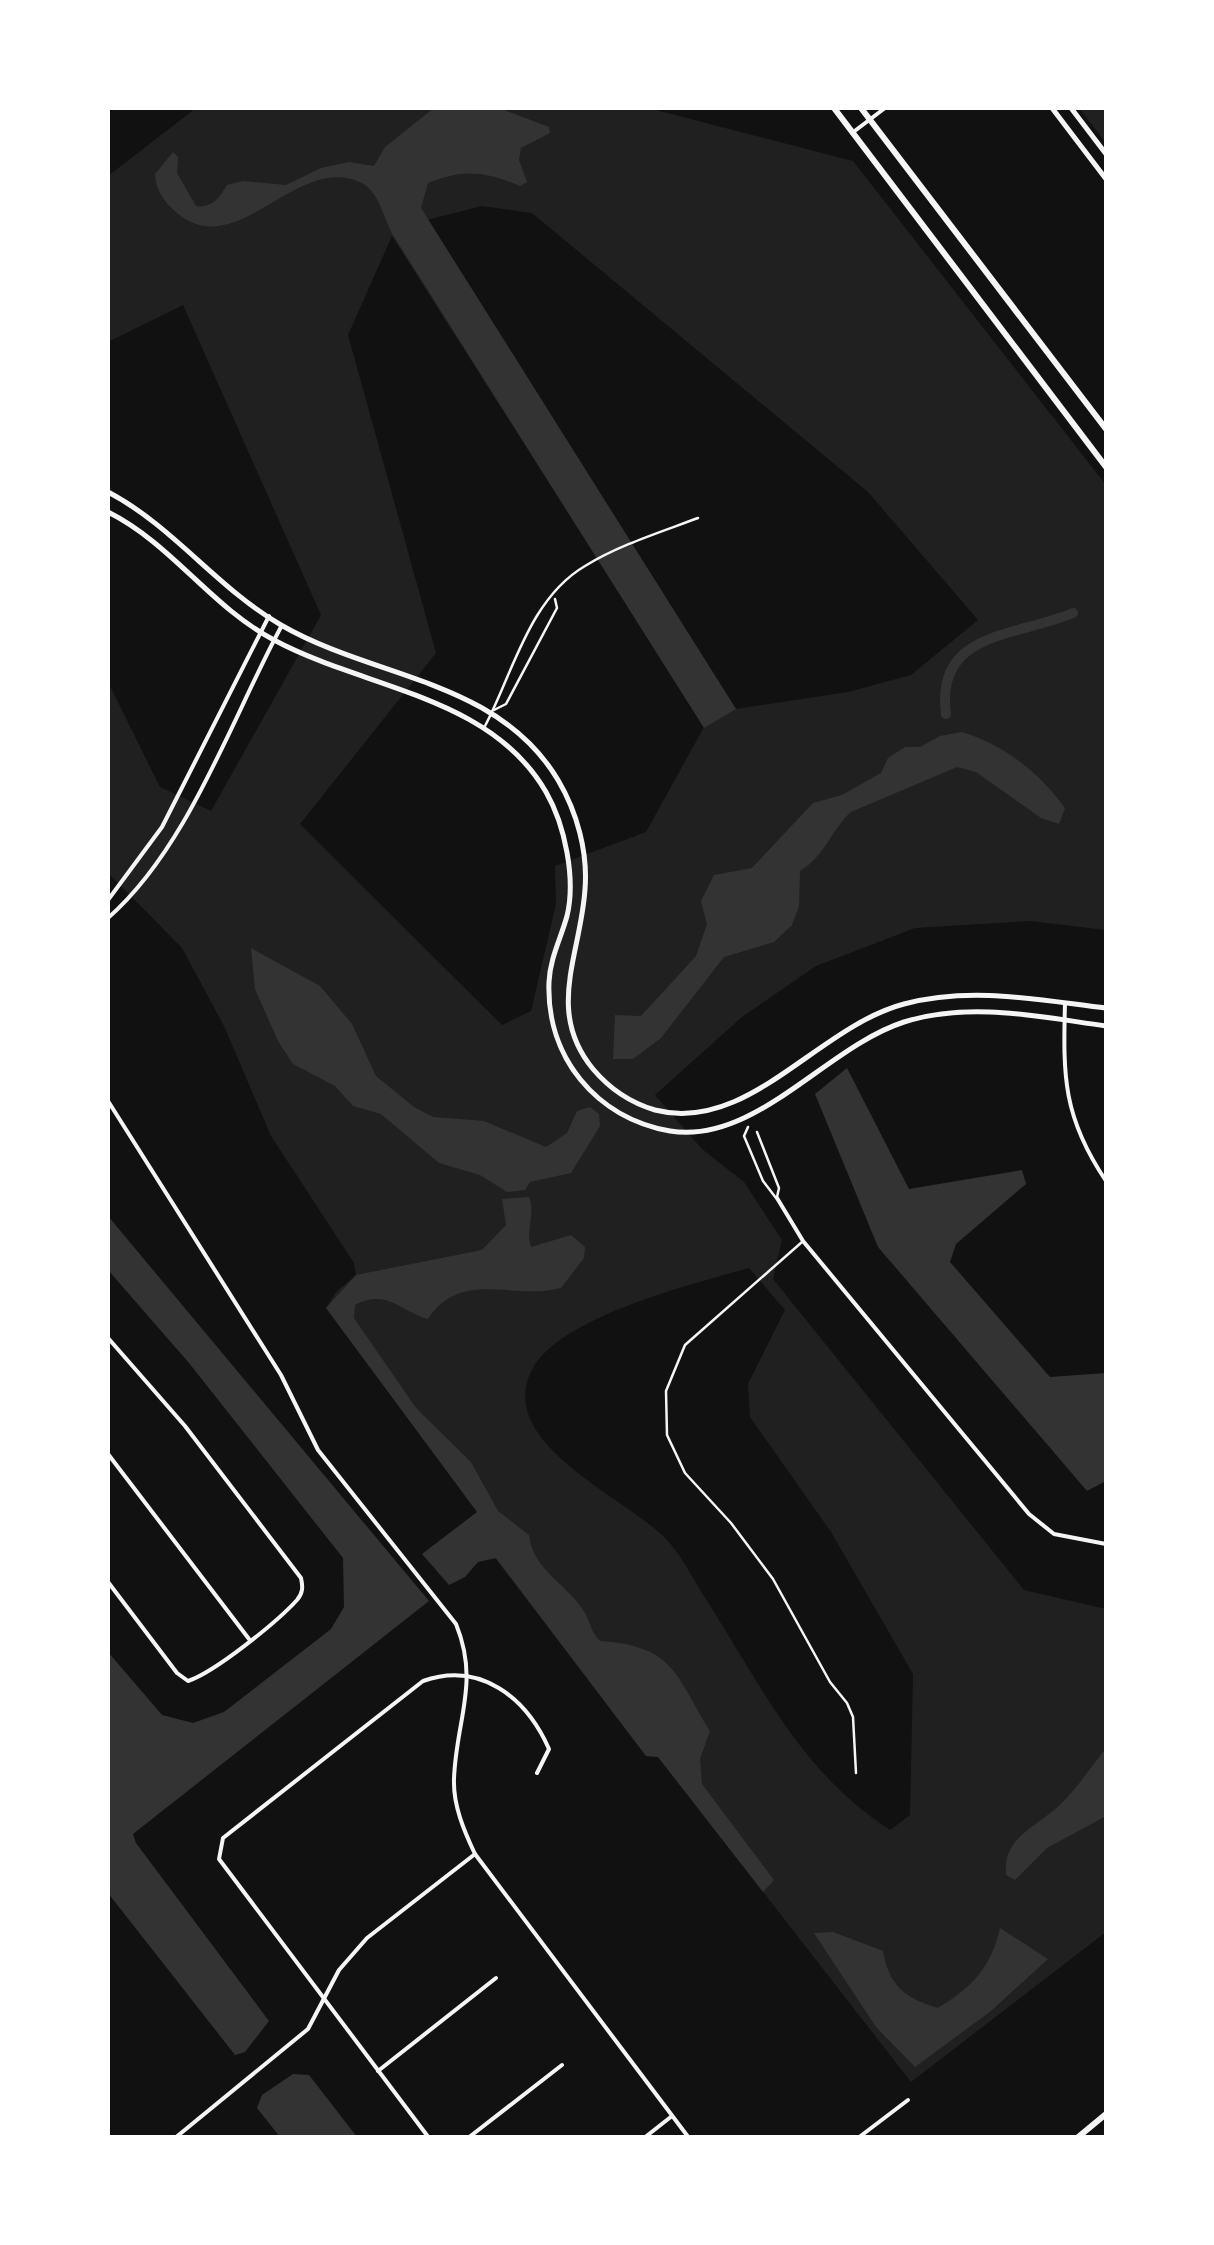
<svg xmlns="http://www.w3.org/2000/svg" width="1214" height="2245" font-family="'Fira Sans',sans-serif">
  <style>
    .green { fill: #202020; fill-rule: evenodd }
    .water { fill: #333 }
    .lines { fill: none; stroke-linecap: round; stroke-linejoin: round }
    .canal { stroke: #333; stroke-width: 10 }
    .service { stroke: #f5f5f5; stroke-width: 2.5 }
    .minor { stroke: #f5f5f5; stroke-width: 4 }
    .tertiary { stroke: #f5f5f5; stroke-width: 5 }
    .secondary { stroke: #f5f5f5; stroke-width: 6 }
    .primary { stroke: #f5f5f5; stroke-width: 6 }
  </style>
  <rect width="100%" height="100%" fill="#111"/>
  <g class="green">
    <path d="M 196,108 L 648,108 L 853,161 L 1106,485 L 1106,930 L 1030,921 L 915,928 L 816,966 L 742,1017 L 655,1095 L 702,1149 L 744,1182 L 782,1240 L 773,1279 L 1024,1590 L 1106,1609 L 1106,1932 L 911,2082 L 658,1757 L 646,1756 L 495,1558 L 477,1512 L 326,1308 L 336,1292 L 356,1275 L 354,1263 L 271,1136 L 224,1026 L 182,948 L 108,873 L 108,682 L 160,787 L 211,811 L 321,615 L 183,305 L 108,342 L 108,176 ZM 482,206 L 532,213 L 868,492 L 978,620 L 911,675 L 848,692 L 736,709 L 427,220 ZM 392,236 L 704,727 L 646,832 L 555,866 L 556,904 L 531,1011 L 502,1025 L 300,824 L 436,653 L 348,335 ZM 749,1268 L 785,1310 L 748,1384 L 750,1417 L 831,1532 L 913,1674 L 910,1815 L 890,1830 C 800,1771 763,1688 707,1601 C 694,1581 682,1555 665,1538 C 624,1496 492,1442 533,1368 C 562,1316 693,1284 749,1268 Z"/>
    <polygon points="1079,108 1106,108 1106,143"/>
  </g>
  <g class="water">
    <path d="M 434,108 L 499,108 L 549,127 L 550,133 L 521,148 L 519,160 L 527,182 L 520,186 C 484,171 464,169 428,183 L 421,208 L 736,709 L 704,728 L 393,235 C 384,219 379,192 362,183 C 297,151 238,264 177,213 C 164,202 156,191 155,174 L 173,152 L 178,157 L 177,173 L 196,206 C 213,208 219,198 227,185 L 243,181 L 286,185 L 321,168 L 349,162 L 374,166 L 385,147 Z"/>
    <path d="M 962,732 C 1004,745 1039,772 1065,808 L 1059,824 L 1041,818 L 976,772 L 957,767 L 851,812 C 830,831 826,855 800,871 L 799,906 L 792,925 L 774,942 L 724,957 L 661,1038 L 633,1059 L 613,1059 L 615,1015 L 641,1016 L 696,956 L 707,924 L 701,901 L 714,875 L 752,868 L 813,803 L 842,795 L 881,773 L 888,758 L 905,747 L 920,747 L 940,736 Z"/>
    <polygon points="251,948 320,986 352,1024 376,1076 414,1107 433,1117 484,1121 546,1147 567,1133 577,1111 590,1107 599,1114 600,1126 571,1173 530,1182 525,1190 507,1192 480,1175 439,1163 381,1114 353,1106 335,1086 293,1064 278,1041 255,989"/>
    <polygon points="847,1068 909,1189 1022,1170 1026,1184 956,1244 950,1262 1050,1377 1106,1373 1106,1481 1087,1491 878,1247 815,1094"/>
    <path d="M 529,1197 C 536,1214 525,1229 531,1247 L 571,1235 L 585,1247 L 584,1258 L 561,1288 C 514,1301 462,1268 428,1319 C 400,1311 387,1288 355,1305 L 354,1318 L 416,1408 L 471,1462 L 498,1511 L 529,1535 C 533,1571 568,1584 585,1613 C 591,1623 590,1631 600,1641 C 674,1646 675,1674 710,1731 L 700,1759 L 702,1784 L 774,1880 L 763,1892 L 658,1757 L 646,1756 L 496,1558 L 478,1562 L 465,1577 L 449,1585 L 422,1554 L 477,1512 L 326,1308 L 356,1275 L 482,1250 L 506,1225 L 502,1199 Z"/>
    <polygon points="108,1216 429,1601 133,1834 136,1843 269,2021 245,2052 235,2055 108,1893 108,1652 162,1715 193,1723 224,1712 331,1629 344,1607 343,1558 189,1363 108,1270"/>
    <path d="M 1106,1748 L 1106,1816 L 1047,1848 L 1015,1880 L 1006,1875 C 1002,1837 1037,1827 1061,1804 C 1077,1788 1092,1766 1106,1748 Z"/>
    <path d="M 1000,1928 L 1048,1959 L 991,2011 L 915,2067 L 876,2027 L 814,1933 L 833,1932 L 883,1951 C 889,1985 904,1998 938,2008 C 972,1987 991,1968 1000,1928 Z"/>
    <polygon points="293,2074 309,2075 357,2137 280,2137 257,2108 262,2095"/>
  </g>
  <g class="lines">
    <path class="canal" d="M 946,714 C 935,631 1016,637 1073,613"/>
    <g class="service">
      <polyline points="494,710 506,704 557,608 555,599"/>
      <path d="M 485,726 C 513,673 529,599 585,566 C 619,545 661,532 698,518"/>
      <polyline points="748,1127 744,1136 763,1181 776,1198"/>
      <polyline points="757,1132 779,1188 777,1197"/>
      <polyline points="802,1242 685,1345 666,1391 667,1435 685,1473 731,1523 773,1579 830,1682 847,1703 853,1717 856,1773"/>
    </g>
    <g class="minor">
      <polyline points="108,109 109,108"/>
      <polyline points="852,133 885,108"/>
      <polyline points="108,900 162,827 269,616"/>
      <path d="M 108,918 C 188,848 231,720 281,627"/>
      <path d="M 1065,1003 C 1063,1077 1063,1117 1106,1181"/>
      <path d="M 108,1101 L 281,1375 L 318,1450 L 456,1624 C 480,1683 456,1720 454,1779 C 453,1805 464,1831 475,1854 L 689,2138"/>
      <polyline points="777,1198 803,1241 1029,1514 1054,1534 1106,1544"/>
      <path d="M 108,1338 L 185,1426 L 301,1578 C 303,1587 303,1593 297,1600 C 277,1622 215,1672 188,1681 L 177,1673 L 108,1582"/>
      <polyline points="108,1454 249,1639"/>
      <polyline points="378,2071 496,1978"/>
      <polyline points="175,2138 308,2029 339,1970 367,1938 475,1854"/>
      <path d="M 429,2138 L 219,1859 L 223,1838 L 423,1681 C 480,1661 526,1697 549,1749 L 537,1773"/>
      <polyline points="468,2138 562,2065"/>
      <polyline points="644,2138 672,2116"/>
      <polyline points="858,2138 908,2100"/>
    </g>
    <g class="tertiary">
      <polyline points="1052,108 1106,179"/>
      <polyline points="1071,108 1106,154"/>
      <path d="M 108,492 C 173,526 217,588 281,625 C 374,679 498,679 558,780 C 577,812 588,852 585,889 C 581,954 545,1011 593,1069 C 609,1088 631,1103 655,1110 C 748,1134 817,1027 904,1004 C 971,986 1039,1000 1106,1008"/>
      <path d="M 108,512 C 172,544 211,607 274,640 C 365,689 490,695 546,792 C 565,825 576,879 567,916 C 561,938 550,958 549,982 C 546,1057 596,1118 670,1131 C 755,1145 826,1047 904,1022 C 970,1001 1040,1017 1106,1026"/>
    </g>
    <g class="secondary">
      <polyline points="834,108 1106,467"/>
      <polyline points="861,108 1106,429"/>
    </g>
    <polyline class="primary" points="1077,2138 1106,2114"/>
  </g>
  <rect width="1214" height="2245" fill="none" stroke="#ffffff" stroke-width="220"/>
</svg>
